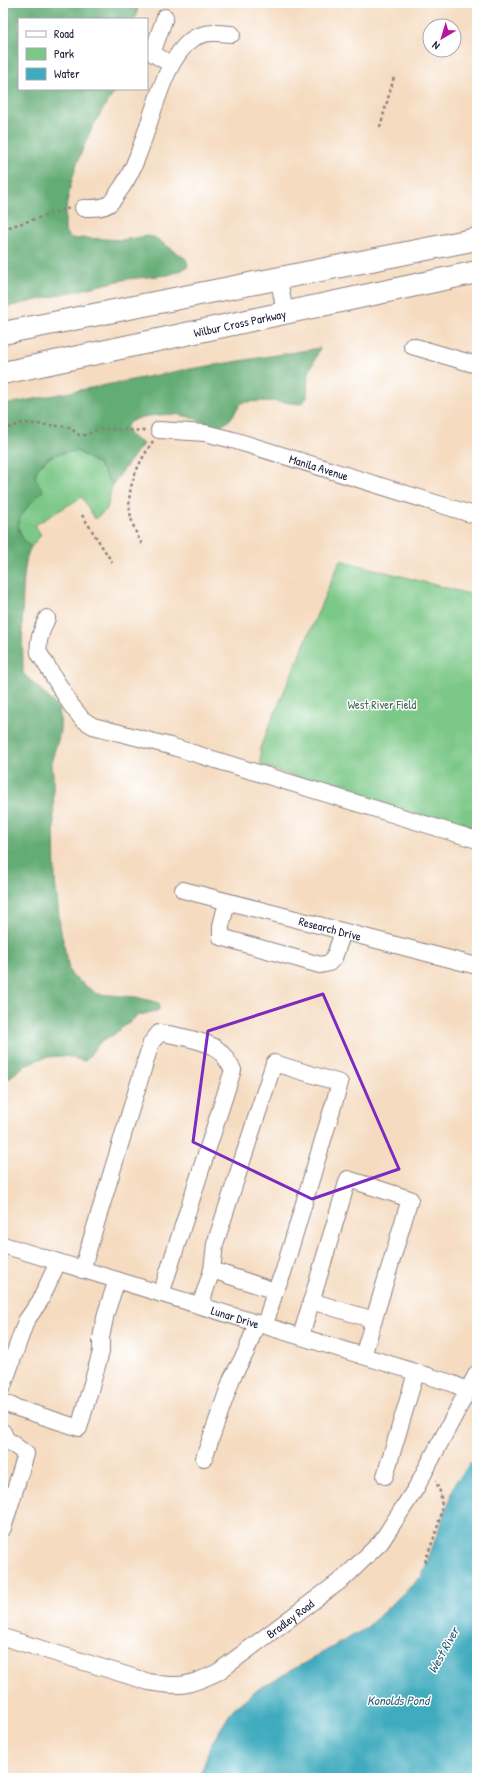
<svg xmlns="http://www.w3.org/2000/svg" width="480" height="1781" font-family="'Patrick Hand',sans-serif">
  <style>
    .green { fill: #7bc887; stroke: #4e7561 }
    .forest { fill: #64ac74; stroke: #436758 }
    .water { fill: #3fabbe; stroke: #30667c }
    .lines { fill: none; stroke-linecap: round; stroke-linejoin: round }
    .river { stroke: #3fabbe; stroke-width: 24 }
    .minor-casing { stroke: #8c7f7e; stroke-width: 18 }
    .highway-casing { stroke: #8c7f7e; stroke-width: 24 }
    .path { stroke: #8c7f7e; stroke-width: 2.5; stroke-dasharray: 3 3; stroke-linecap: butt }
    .minor { stroke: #fff; stroke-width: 16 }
    .highway { stroke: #fff; stroke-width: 22 }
    .marked { fill: none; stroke: #7b2cbf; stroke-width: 3; stroke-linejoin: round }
    .labels { text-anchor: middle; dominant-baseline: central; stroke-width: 3; stroke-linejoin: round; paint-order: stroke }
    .street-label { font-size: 12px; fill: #22223b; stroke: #fff }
    .park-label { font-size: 12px; fill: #466459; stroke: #fff }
    .water-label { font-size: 13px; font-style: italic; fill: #2f6076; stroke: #fff }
  </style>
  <rect width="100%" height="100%" fill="#fff"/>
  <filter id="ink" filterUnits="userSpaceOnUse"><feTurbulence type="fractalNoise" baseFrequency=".025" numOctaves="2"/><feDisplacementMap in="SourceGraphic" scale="8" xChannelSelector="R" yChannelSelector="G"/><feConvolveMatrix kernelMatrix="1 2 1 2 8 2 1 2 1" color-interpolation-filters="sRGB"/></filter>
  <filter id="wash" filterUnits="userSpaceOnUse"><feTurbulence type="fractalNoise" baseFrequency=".012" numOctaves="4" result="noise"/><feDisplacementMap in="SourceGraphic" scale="16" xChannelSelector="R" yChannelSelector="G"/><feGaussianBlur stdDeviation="0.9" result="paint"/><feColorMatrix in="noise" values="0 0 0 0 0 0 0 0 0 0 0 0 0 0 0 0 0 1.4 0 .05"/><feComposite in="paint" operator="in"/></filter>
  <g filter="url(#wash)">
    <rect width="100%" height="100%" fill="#f5dcc1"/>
    <g class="green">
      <polygon points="77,451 98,464 112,485 107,509 95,519 82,497 35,525 41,535 31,547 22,539 18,526 19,518 30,504 37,468 54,454"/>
      <polygon points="340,560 477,596 477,833 261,766 260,748"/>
    </g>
    <g class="forest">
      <path d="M 3,3 L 139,3 L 135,19 L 19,19 L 19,89 L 118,89 C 89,121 63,188 65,231 L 69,237 L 76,239 L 84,238 L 122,240 L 147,236 L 154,237 L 186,259 L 188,266 L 182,270 L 168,275 L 127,279 L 3,308 Z"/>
      <path d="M 320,348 L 308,375 L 307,398 L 301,404 L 271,401 L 242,402 C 234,413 229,427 213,427 C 203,422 192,417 181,415 C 161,413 97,417 143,444 L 112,485 L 98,464 L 77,451 C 59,453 39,456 35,477 L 43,491 C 25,509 5,525 31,547 C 19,565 23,647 23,673 C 30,681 55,702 58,709 C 61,717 61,732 58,740 C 54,753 50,760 53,774 L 55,880 L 60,926 L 69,970 L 72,976 L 97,994 L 136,997 L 159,1003 L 159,1010 L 137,1016 L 113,1035 L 101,1041 L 85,1061 C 77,1060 69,1056 62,1056 C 36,1056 19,1067 3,1085 L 3,405 L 178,371 Z"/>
    </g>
    <polygon class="water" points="457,1479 477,1486 477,1778 200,1778 210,1746 233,1709 255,1691 366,1628 422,1576"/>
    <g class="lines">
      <polyline class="river" points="470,1516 469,1484 477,1473"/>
    </g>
  </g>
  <g filter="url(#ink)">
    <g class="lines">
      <defs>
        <g id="minor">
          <polyline points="165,17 154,48 155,55 171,64"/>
          <path d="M 83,208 C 92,208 101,209 109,204 C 114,200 118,192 122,187 C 150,147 156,63 194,38 C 206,31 219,33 232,34"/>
          <polyline points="279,280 285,313"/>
          <polyline points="412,346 477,365"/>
          <path id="s1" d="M 159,430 L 205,433 L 233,440 L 477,516"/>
          <path d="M 47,618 C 42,630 37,640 39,653 L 71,705 L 82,719 L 93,726 L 170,746 L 477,840"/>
          <path id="s2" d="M 183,890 L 477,966"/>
          <polyline points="227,902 221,926 221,937 320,965 329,963 334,958 343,932"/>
          <path id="s3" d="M 3,1245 L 451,1383 L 467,1390"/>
          <path d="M 82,1270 L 151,1043 L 159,1033 C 172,1034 205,1041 216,1048 C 224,1054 228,1062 233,1070 L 161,1294"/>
          <polyline points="212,1270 275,1291"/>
          <polyline points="311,1301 374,1320"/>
          <polyline points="200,1306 212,1270 215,1244 274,1063 340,1083 283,1273 275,1291 265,1325"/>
          <polyline points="301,1336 348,1179 410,1199 363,1356"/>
          <polyline points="3,1386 26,1321 40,1301 58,1262"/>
          <polyline points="3,1402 14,1407 79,1428 101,1352 101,1338 106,1313 117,1280"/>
          <polyline points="3,1432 6,1439 26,1454 3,1528"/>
          <polyline points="204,1458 232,1378 246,1352 257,1323"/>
          <polyline points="385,1476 416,1373"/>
          <path id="s4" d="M 3,1637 L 149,1682 C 180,1688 189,1686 218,1672 L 344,1578 L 381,1542 L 416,1488 L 477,1373"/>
        </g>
        <g id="highway">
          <polyline points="3,333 477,239"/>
          <path id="s5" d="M 3,373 L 477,272"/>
        </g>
      </defs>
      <use href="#minor" class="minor-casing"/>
      <use href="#highway" class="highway-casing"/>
      <g class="path">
        <polyline points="380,127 394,77"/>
        <polyline points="3,229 70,208"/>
        <polyline points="3,430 23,423 69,427 79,435 85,435 99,429 107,429 147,431"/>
        <polyline points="82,515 112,562"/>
        <path d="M 142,544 C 119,505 130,476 153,441"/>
        <path d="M 425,1562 C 433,1538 451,1504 435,1481"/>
      </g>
      <use href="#minor" class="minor"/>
      <use href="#highway" class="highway"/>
    </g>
  </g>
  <path class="marked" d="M 323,994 L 399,1169 L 312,1199 L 193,1142 L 208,1031 Z"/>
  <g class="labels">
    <g class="street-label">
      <text stroke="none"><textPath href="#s5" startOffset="242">Wilbur Cross Parkway</textPath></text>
      <text stroke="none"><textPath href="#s1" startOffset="165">Manila Avenue</textPath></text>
      <text stroke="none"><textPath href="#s2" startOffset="152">Research Drive</textPath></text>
      <text stroke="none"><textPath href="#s3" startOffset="243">Lunar Drive</textPath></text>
      <text stroke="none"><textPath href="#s4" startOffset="314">Bradley Road</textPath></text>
    </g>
    <g class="park-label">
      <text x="382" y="704">West River Field</text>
    </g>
    <g class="water-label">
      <text transform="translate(443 1650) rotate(-61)">West River</text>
      <text x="398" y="1700">Konolds Pond</text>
    </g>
  </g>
  <rect width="480" height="1781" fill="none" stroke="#fff" stroke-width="16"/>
  <rect x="18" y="18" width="130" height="72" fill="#ffffff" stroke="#a7a7b1"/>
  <rect x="26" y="31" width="20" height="6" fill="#ffffff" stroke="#a7a7b1"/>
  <text x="54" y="38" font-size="12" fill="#22223b">Road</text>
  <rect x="26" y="48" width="20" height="12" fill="#7bc887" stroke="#a7a7b1"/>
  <text x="54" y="58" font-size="12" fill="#22223b">Park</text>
  <rect x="26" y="68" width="20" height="12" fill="#3fabbe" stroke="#a7a7b1"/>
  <text x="54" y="78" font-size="12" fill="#22223b">Water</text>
  <g transform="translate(442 38) rotate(218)"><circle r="19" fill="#ffffff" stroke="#a7a7b1"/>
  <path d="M0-3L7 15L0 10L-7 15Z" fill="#b5179e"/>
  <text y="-6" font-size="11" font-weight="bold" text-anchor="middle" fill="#22223b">N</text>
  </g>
</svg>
